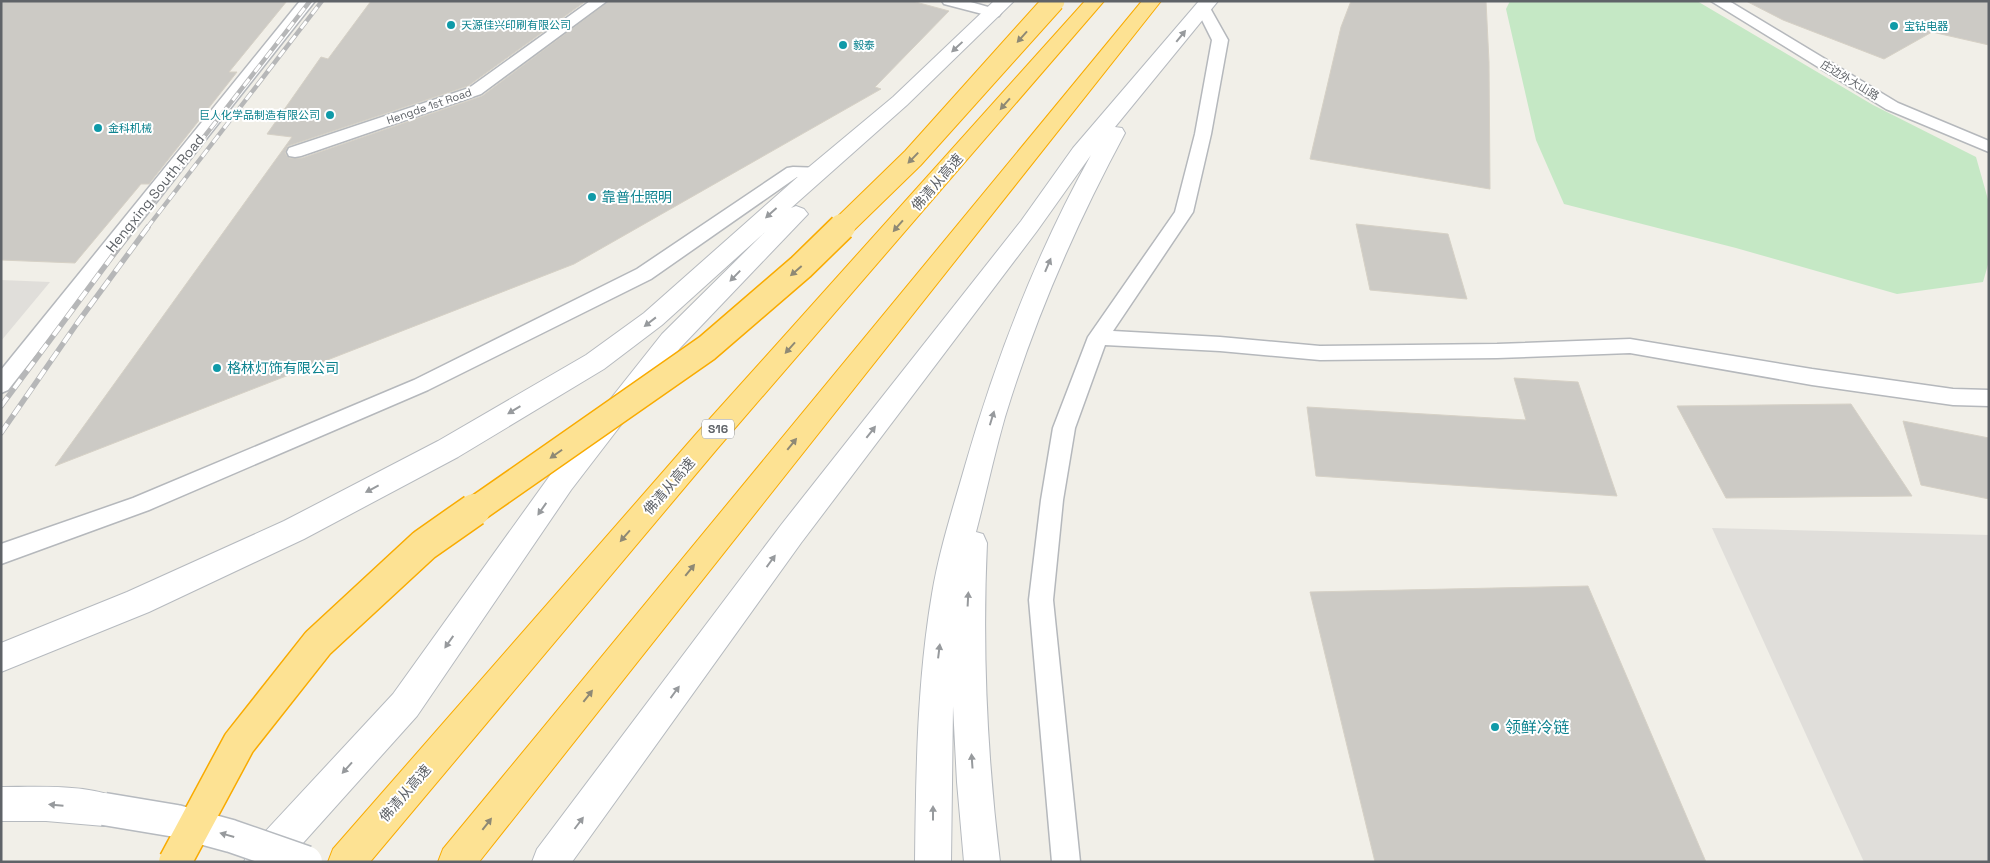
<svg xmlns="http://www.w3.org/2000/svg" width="1990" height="863" font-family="'Space Grotesk','Noto Sans SC',sans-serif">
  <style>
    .industrial { fill: #e0deda }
    .green { fill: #c5e8c5 }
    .building { fill: #cccac5; stroke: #d6d1c6 }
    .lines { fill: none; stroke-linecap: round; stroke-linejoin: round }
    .minor-casing { stroke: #b5b8bc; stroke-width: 3 }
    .secondary-casing { stroke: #b6babf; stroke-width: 2 }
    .motorway-casing { stroke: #f9ab00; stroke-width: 2 }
    .minor { fill: #fff; fill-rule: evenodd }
    .secondary { fill: #fff; fill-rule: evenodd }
    .motorway { fill: #fde293; fill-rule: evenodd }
    .rail-far1-casing { stroke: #b6b7b8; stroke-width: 4.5 }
    .rail-casing { stroke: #b6b7b8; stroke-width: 5.5 }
    .rail-far1 { stroke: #fff; stroke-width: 3; stroke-dasharray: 9; stroke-linecap: butt }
    .rail { stroke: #fff; stroke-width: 4; stroke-dasharray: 11; stroke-linecap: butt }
    .secondary-bridge-casing { stroke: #b6babf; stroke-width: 35; stroke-linecap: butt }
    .motorway-bridge-far2-casing { stroke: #f9ab00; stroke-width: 23; stroke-linecap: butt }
    .motorway-bridge-far1-casing { stroke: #f9ab00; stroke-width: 29; stroke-linecap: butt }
    .motorway-bridge-casing { stroke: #f9ab00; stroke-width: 35; stroke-linecap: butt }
    .secondary-bridge { stroke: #fff; stroke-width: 32 }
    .motorway-bridge-far2 { stroke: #fde293; stroke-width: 21 }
    .motorway-bridge-far1 { stroke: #fde293; stroke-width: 26 }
    .motorway-bridge { stroke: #fde293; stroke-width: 32 }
    .oneway { fill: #979a9d }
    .oneway2 { fill: #8e8975 }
    .culture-dot { fill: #0f9aa8; stroke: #fff; stroke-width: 2 }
    .labels { text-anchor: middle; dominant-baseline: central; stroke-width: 4; stroke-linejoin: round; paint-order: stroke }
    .far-culture-label { font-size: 11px; fill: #0d838f; stroke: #fff; text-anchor: start }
    .far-street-label { font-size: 11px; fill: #5f6368; stroke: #fff }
    .shield { fill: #fff; stroke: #8f9295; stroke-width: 1 }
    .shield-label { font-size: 12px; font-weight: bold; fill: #5f6368 }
    .street-label { font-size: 14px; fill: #5f6368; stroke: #fff }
    .culture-label { font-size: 14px; fill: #0d838f; stroke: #fff; text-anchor: start }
    .near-culture-label { font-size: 16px; fill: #0d838f; stroke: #fff; text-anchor: start }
  </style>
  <rect width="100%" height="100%" fill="#f1efe8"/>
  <g class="industrial">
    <polygon points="1,280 50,282 1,341"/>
    <polygon points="1712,528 1989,535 1989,862 1864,862"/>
  </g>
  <polygon class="green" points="1510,1 1697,1 1873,105 1976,157 1989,203 1989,261 1983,282 1897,294 1736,248 1564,204 1536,140 1506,9"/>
  <g class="building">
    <polygon points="1,1 287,1 229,72 237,72 149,184 141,184 75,263 1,260"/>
    <polygon points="371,1 586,1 468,86 288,146 285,153 289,158 302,158 482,96 609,1 912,1 949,11 875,87 881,89 574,264 55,466 292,137 267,134 321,57 328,59"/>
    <polygon points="1351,1 1486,1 1489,62 1490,189 1310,159 1341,27"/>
    <polygon points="1746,1 1989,1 1989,45 1932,32 1884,59 1783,20"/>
    <polygon points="1356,224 1448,234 1467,299 1370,290"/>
    <polygon points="1514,378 1578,382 1617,496 1316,476 1307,407 1526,420"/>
    <polygon points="1851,404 1912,496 1726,498 1677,406"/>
    <polygon points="1903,421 1989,438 1989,499 1921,485"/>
    <polygon points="1588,586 1706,862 1375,862 1310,592"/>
  </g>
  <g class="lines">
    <defs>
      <g id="minor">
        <polygon points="300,1 315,1 8,390 1,393 1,370"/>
        <polygon points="590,1 607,1 481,94 301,156 295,157 289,156 287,152 289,148 469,88"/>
        <polygon points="942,1 967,1 999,10 1001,13 999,16 994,17 944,4"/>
        <polygon points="1711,1 1729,1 1898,103 1989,141 1989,152 1886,109"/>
        <polygon points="1203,4 1208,5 1210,8 1228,40 1211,134 1193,212 1113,331 1220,337 1320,346 1497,344 1630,339 1812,369 1953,389 1989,390 1989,406 1953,405 1812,385 1630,353 1497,358 1320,360 1220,351 1105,345 1075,428 1063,500 1053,600 1080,862 1052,862 1029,600 1041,500 1053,428 1088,337 1175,212 1195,134 1212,40 1196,8 1198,5"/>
        <polygon points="793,167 823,168 826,172 823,176 797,177 651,279 428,390 149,510 1,564 1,544 133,498 414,380 637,269 787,168"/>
      </g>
      <g id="secondary">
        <polygon points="994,1 1014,1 907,105 791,208 796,206 804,209 808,214 680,348 571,490 417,716 286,862 244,862 249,849 393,694 551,474 662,334 765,232 662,325 604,369 458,457 304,539 149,612 1,672 1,643 127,592 284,521 438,441 586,355 644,313 809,167 893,97"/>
        <path d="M 1199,1 L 1218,1 L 1115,127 L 1122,128 L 1125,133 C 1076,224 1035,318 1005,417 C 994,455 986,494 976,532 L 983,534 L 987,543 C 982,650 987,755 1000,862 L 964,862 L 957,782 L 953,706 L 951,862 L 915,862 C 916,773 917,682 932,594 C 939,551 953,508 965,466 C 996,358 1036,254 1091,155 L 1037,231 L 801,543 L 572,862 L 532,862 L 537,849 L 781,525 L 1021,221 L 1073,148 Z"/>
        <path d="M 1,787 C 35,787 85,784 116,797 L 122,809 L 116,821 L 104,826 L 46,821 L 1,821 Z"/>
      </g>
      <g id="motorway">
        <polygon points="1085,1 1104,1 717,449 370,862 328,862 333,849 697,433"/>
        <polygon points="1142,1 1161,1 479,862 438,862 443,849 500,780"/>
      </g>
    </defs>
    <use href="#minor" class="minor-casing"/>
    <use href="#secondary" class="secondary-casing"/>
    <use href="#motorway" class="motorway-casing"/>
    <use href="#minor" class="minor"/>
    <use href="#secondary" class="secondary"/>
    <use href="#motorway" class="motorway"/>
    <defs>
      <g id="rail-far1">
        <polyline points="133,228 310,1"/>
        <polyline points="147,228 322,1"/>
      </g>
      <g id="rail">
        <polyline points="1,406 134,227"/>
        <polyline points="1,433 78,322 148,227"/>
      </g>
    </defs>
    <use href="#rail-far1" class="rail-far1-casing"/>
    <use href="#rail" class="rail-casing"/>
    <use href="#rail-far1" class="rail-far1"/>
    <use href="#rail" class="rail"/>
    <defs>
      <polyline id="secondary-bridge" points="104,809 176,821 231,836 306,862"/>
      <polyline id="motorway-bridge-far2" points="841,228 913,158 1054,1"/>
      <polyline id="motorway-bridge-far1" points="472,512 707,348 801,267 842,227"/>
      <polyline id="motorway-bridge" points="175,862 239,743 318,643 424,545 474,510"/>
    </defs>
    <use href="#secondary-bridge" class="secondary-bridge-casing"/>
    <use href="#motorway-bridge-far2" class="motorway-bridge-far2-casing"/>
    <use href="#motorway-bridge-far1" class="motorway-bridge-far1-casing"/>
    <use href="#motorway-bridge" class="motorway-bridge-casing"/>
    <use href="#secondary-bridge" class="secondary-bridge"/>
    <use href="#motorway-bridge-far2" class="motorway-bridge-far2"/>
    <use href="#motorway-bridge-far1" class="motorway-bridge-far1"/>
    <use href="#motorway-bridge" class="motorway-bridge"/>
  </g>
  <defs><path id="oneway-solid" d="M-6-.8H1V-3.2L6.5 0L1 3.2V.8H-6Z" transform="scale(1.25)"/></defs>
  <g class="oneway">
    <use href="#oneway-solid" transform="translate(1181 36) rotate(-51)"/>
    <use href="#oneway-solid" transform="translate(957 47) rotate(137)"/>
    <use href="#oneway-solid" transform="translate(771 213) rotate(138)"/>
    <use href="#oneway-solid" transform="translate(1048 265) rotate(-67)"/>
    <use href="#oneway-solid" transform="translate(735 276) rotate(134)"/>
    <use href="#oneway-solid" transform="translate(650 322) rotate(142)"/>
    <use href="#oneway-solid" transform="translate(514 410) rotate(149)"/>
    <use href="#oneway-solid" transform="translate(992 418) rotate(-73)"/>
    <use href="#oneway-solid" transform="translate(871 432) rotate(-52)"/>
    <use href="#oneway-solid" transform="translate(372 489) rotate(152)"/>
    <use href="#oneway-solid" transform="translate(542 509) rotate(125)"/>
    <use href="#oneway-solid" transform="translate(771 561) rotate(-54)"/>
    <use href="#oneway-solid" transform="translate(968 599) rotate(-87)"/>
    <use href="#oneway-solid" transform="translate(449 642) rotate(125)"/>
    <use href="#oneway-solid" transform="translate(939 651) rotate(-83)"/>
    <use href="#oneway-solid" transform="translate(675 692) rotate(-54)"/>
    <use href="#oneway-solid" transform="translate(972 761) rotate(-94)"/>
    <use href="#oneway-solid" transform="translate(347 768) rotate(132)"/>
    <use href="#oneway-solid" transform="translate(56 805) rotate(-175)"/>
    <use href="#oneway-solid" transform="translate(933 813) rotate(-90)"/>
    <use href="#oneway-solid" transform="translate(579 823) rotate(-53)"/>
    <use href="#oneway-solid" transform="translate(227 835) rotate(-164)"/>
  </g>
  <g class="oneway2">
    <use href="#oneway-solid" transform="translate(1022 37) rotate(132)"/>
    <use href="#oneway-solid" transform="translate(1005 104) rotate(131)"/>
    <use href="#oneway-solid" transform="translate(913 158) rotate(134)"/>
    <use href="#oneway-solid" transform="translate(898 226) rotate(131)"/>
    <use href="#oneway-solid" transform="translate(796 271) rotate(139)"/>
    <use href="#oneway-solid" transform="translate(790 348) rotate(132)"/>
    <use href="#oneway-solid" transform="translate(792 444) rotate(-51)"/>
    <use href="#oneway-solid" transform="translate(556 454) rotate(145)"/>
    <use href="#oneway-solid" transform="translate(625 536) rotate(131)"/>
    <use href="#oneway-solid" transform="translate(690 570) rotate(-51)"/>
    <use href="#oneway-solid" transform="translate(588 696) rotate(-52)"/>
    <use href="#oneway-solid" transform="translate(487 824) rotate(-52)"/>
  </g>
  <g class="culture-dot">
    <circle cx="451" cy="25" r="5"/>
    <circle cx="1894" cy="26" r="5"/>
    <circle cx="843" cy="45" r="5"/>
    <circle cx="330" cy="115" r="5"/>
    <circle cx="98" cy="128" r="5"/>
    <circle cx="592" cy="197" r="5"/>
    <circle cx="217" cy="368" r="5"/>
    <circle cx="1495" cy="727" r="5"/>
  </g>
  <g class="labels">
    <g class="far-culture-label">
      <text x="461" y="25">天源佳兴印刷有限公司</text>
      <text x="1904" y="26">宝钻电器</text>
      <text x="853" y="45">毅泰</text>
      <text x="320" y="115" text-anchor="end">巨人化学品制造有限公司</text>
      <text x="108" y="128">金科机械</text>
    </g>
    <g class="far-street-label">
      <text transform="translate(1850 80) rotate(31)">庄边外大山路</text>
      <text transform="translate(429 106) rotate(-19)">Hengde 1st Road</text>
    </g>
    <rect class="shield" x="702" y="419.5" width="32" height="19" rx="4"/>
    <g class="shield-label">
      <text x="718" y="429">S16</text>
    </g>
    <g class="street-label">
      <text transform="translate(937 182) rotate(-49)">佛清从高速</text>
      <text transform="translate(155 193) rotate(-51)">Hengxing South Road</text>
      <text transform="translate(669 486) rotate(-49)">佛清从高速</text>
      <text transform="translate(405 793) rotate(-49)">佛清从高速</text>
    </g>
    <g class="culture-label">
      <text x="602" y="197">靠普仕照明</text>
      <text x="227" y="368">格林灯饰有限公司</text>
    </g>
    <g class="near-culture-label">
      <text x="1505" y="727">领鲜冷链</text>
    </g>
  </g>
  <rect width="1990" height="863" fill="none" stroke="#5f6368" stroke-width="5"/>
</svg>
